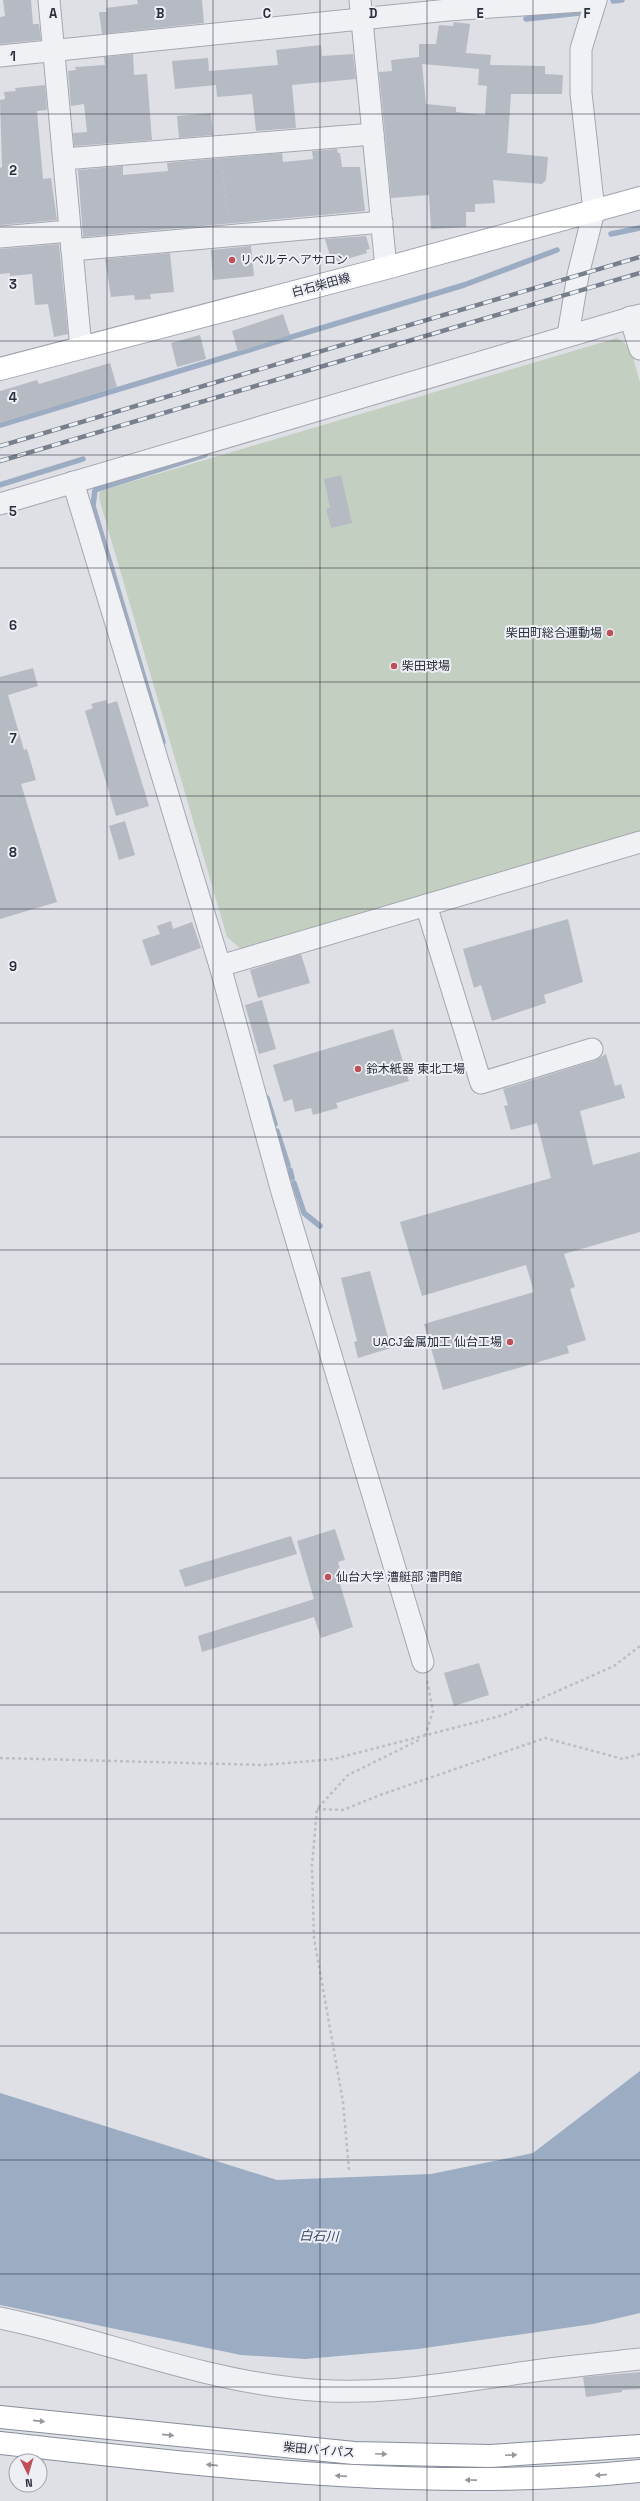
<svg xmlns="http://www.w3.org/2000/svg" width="640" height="2501" font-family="'Space Grotesk','Noto Sans JP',sans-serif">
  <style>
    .green { fill: #c3cfc0 }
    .water { fill: #9cacc2 }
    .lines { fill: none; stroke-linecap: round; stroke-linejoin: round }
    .stream { stroke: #9cacc2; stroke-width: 5.5 }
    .building { fill: #b6bac2; fill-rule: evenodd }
    .minor-casing { stroke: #a4a7af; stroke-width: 23 }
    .major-casing { stroke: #9fa4b0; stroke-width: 24 }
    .highway-casing { stroke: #878d9b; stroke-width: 24 }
    .path { stroke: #bcbec5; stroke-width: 2.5; stroke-dasharray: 3 3; stroke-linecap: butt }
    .minor { stroke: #f0f1f5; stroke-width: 21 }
    .major { stroke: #fff; stroke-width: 22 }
    .highway { stroke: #fff; stroke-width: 22 }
    .rail-casing { stroke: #79808d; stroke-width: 4.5 }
    .rail { stroke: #edeff4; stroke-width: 3; stroke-dasharray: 9; stroke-linecap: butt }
    .oneway { fill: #94969d }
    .grid { fill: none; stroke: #292e3b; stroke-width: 1; stroke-opacity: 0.55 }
    .poi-dot { fill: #be505a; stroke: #edeff4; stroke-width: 1.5 }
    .labels { text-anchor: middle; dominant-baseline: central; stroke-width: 4; stroke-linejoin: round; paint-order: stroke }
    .poi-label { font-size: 12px; fill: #292e3b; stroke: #edeff4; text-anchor: start }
    .street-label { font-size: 12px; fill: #292e3b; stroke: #edeff4 }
    .water-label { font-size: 13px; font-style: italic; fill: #384b6a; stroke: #edeff4 }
    .grid-label { font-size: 13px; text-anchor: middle; font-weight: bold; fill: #292e3b; stroke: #edeff4; stroke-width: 4; stroke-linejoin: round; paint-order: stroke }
  </style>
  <rect width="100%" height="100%" fill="#dee0e6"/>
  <polygon class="green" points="617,338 630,347 640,382 640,835 243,951 227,937 99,498 100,491"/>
  <polygon class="water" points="640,2071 640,2313 593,2324 418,2349 305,2359 241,2355 0,2305 0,2093 277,2180 431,2174 533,2153"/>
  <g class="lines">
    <g class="stream">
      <polyline points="613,1 622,0"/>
      <polyline points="526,19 579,13"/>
      <polyline points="611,234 640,228"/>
      <polyline points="0,425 464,285 557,250"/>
      <polyline points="0,485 83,459"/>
      <polyline points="163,742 93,506 95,490 205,455"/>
      <polyline points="267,1098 275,1124"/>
      <polyline points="277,1131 288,1165"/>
      <polyline points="290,1170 292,1178"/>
      <polyline points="294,1183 304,1213 320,1226"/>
    </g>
  </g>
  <g class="building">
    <polygon points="3,0 31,0 33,24 39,24 41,40 0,44 0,17 5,16"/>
    <polygon points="137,0 202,0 204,23 102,34 99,12 107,12 106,8 138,4"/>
    <path d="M 454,22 L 470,24 L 466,53 L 491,55 L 490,65 L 545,66 L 545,74 L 563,75 L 562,94 L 511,94 L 507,153 L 548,157 L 546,180 L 542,184 L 493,180 L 495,203 L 475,204 L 475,212 L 466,212 L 466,227 L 431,229 L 429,195 L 391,198 L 379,72 L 392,71 L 391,60 L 419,57 L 419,44 L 436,44 L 439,25 L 453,26 ZM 422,64 L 479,69 L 478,85 L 487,86 L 485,115 L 456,112 L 456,107 L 426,104 Z"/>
    <polygon points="321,45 322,56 353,54 356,79 292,85 296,128 256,131 252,94 217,97 216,85 175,89 172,61 208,58 209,71 278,65 276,50"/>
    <polygon points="133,54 134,75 147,74 152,140 74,146 73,133 87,132 84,104 71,106 68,71 76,70 75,67 105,65 104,57"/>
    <polygon points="45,85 47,110 37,111 43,179 51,178 57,220 0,225 0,168 2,167 0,100 5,99 4,92 16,91 15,88"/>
    <polygon points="211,113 213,135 179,138 177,116"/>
    <polygon points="337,149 338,153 340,153 342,167 360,167 365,211 83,237 78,170 123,166 123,175 168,171 167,163 175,162 282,153 283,162 313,159 312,151"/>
    <polygon points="366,236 370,249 366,250 367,253 337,262 336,258 331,259 325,239"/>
    <polygon points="59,244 68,334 54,337 48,304 35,305 32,274 10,276 10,273 0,274 0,249"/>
    <polygon points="251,246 254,276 213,280 211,250"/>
    <polygon points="170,253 174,292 150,294 151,299 135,300 134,295 111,297 105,259"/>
    <polygon points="283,314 290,335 238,352 232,331"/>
    <polygon points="200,335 206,359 177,367 171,343"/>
    <polygon points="110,363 117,387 0,423 0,391 37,380 39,384"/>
    <polygon points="341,475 352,523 331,528 326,509 330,508 324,479"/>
    <polygon points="33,668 38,686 8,695 24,750 27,749 36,780 21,784 57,902 0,919 0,677"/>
    <polygon points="106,700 108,704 117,701 149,806 116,816 85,711 93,708 91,704"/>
    <polygon points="125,821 135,855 119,860 109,826"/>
    <polygon points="568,919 583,982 544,995 546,1003 492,1021 481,985 474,988 463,949"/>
    <polygon points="171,921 173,929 192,922 201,948 151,966 142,940 160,934 157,926"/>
    <polygon points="301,954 310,983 258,998 250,970"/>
    <polygon points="262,1000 276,1049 259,1054 245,1005"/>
    <polygon points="393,1029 409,1081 336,1103 338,1108 313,1115 311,1108 295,1112 292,1099 284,1102 273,1065"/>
    <polygon points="606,1054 615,1086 621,1084 625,1098 580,1111 593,1165 640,1152 640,1232 564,1254 575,1287 570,1289 586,1340 567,1346 569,1353 443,1390 424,1324 534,1292 526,1265 422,1296 400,1222 551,1178 537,1123 511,1130 504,1106 508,1105 503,1089 596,1060"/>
    <polygon points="370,1271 391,1348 358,1358 354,1342 357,1341 341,1278"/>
    <polygon points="335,1529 345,1560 338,1562 343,1580 339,1581 353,1627 321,1638 314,1617 202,1652 198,1636 314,1599 297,1541"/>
    <polygon points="291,1536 297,1554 185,1587 179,1570"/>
    <polygon points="479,1663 489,1695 454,1706 444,1673"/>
    <polygon points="640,2372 640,2389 622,2390 622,2392 586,2397 583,2377"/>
  </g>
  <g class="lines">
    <defs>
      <g id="minor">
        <polyline points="49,0 81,348"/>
        <polyline points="360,0 386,268"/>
        <polyline points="0,56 448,10 596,0"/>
        <polyline points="64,159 373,134"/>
        <polyline points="0,237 70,231"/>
        <polyline points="72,250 382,222"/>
        <polyline points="630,317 640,349"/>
        <polyline points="568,335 578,275 594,211 581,93 581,49 596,0"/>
        <polyline points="73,482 220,966 282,1192 423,1662"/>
        <polyline points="0,504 640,315"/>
        <polyline points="426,905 481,1083 592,1049"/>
        <polyline points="220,966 640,842"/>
        <path d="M 0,2318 C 98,2338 192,2377 292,2388 C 365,2397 435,2386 507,2375 C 551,2368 596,2364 640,2359"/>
      </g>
      <polyline id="major" points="0,369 386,268 640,198"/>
      <g id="highway">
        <polyline points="0,2417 354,2453 490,2456 640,2446"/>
        <path d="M 0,2443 C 213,2466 425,2493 640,2471"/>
      </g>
    </defs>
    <use href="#minor" class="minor-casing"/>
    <use href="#major" class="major-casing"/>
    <use href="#highway" class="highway-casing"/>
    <g class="path">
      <polyline points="222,165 228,218"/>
      <polyline points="425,1736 433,1711 427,1681"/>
      <polyline points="0,1758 265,1765 334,1759 504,1715 614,1666 640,1646"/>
      <polyline points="317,1809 343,1810 380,1795 545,1738 623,1759 640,1754"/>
      <polyline points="349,2170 343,2102 314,1938 312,1865 317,1809 348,1775 421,1739"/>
    </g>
    <use href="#minor" class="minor"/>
    <use href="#major" class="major"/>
    <use href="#highway" class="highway"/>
    <defs>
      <g id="rail">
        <polyline points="0,446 640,257"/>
        <polyline points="0,461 640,273"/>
      </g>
    </defs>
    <use href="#rail" class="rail-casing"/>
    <use href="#rail" class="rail"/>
  </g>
  <defs><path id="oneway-solid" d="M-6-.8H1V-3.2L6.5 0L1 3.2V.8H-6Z"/></defs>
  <g class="oneway">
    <use href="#oneway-solid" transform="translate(39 2421) rotate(6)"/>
    <use href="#oneway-solid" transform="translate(168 2435) rotate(6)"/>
    <use href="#oneway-solid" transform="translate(381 2454) rotate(2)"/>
    <use href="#oneway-solid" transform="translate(511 2455) rotate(-3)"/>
    <use href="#oneway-solid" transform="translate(212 2465) rotate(-174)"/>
    <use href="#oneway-solid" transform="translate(601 2475) rotate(175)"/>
    <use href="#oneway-solid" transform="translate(341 2476) rotate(-176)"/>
    <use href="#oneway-solid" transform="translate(471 2480) rotate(-179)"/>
  </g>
  <path class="grid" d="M 107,0 L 107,2501M 213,0 L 213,2501M 320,0 L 320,2501M 427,0 L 427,2501M 533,0 L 533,2501M 0,114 L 640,114M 0,227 L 640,227M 0,341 L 640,341M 0,455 L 640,455M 0,568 L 640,568M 0,682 L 640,682M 0,796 L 640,796M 0,909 L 640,909M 0,1023 L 640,1023M 0,1137 L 640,1137M 0,1250 L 640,1250M 0,1364 L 640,1364M 0,1478 L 640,1478M 0,1592 L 640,1592M 0,1705 L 640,1705M 0,1819 L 640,1819M 0,1933 L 640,1933M 0,2046 L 640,2046M 0,2160 L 640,2160M 0,2274 L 640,2274M 0,2387 L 640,2387"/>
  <g class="poi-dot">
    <circle cx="232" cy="260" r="4"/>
    <circle cx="610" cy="633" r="4"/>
    <circle cx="394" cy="666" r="4"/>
    <circle cx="358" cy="1069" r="4"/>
    <circle cx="510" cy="1342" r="4"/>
    <circle cx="328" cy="1577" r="4"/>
  </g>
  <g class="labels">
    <g class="poi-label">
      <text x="240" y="260">リベルテヘアサロン</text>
      <text x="602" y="633" text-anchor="end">柴田町総合運動場</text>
      <text x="402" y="666">柴田球場</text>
      <text x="366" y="1069">鈴木紙器 東北工場</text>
      <text x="502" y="1342" text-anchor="end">UACJ金属加工 仙台工場</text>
      <text x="336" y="1577">仙台大学 漕艇部 漕門館</text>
    </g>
    <g class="street-label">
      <text transform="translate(321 285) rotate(-15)">白石柴田線</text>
      <text transform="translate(319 2450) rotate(5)">柴田バイパス</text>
    </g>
    <g class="water-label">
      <text transform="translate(319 2236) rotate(2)">白石川</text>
    </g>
  </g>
  <g class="grid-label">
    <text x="53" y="18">A</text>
    <text x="160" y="18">B</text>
    <text x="267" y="18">C</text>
    <text x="373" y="18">D</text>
    <text x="480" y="18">E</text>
    <text x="587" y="18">F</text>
    <text x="13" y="61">1</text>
    <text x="13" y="175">2</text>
    <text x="13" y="289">3</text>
    <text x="13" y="402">4</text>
    <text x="13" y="516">5</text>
    <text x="13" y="630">6</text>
    <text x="13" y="743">7</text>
    <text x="13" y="857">8</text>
    <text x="13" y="971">9</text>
  </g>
  <g transform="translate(28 2473) rotate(175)"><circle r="19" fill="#edeff4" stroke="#9fa2aa"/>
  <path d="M0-3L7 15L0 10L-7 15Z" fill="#be505a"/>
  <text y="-6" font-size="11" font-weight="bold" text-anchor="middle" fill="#292e3b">N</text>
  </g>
</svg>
